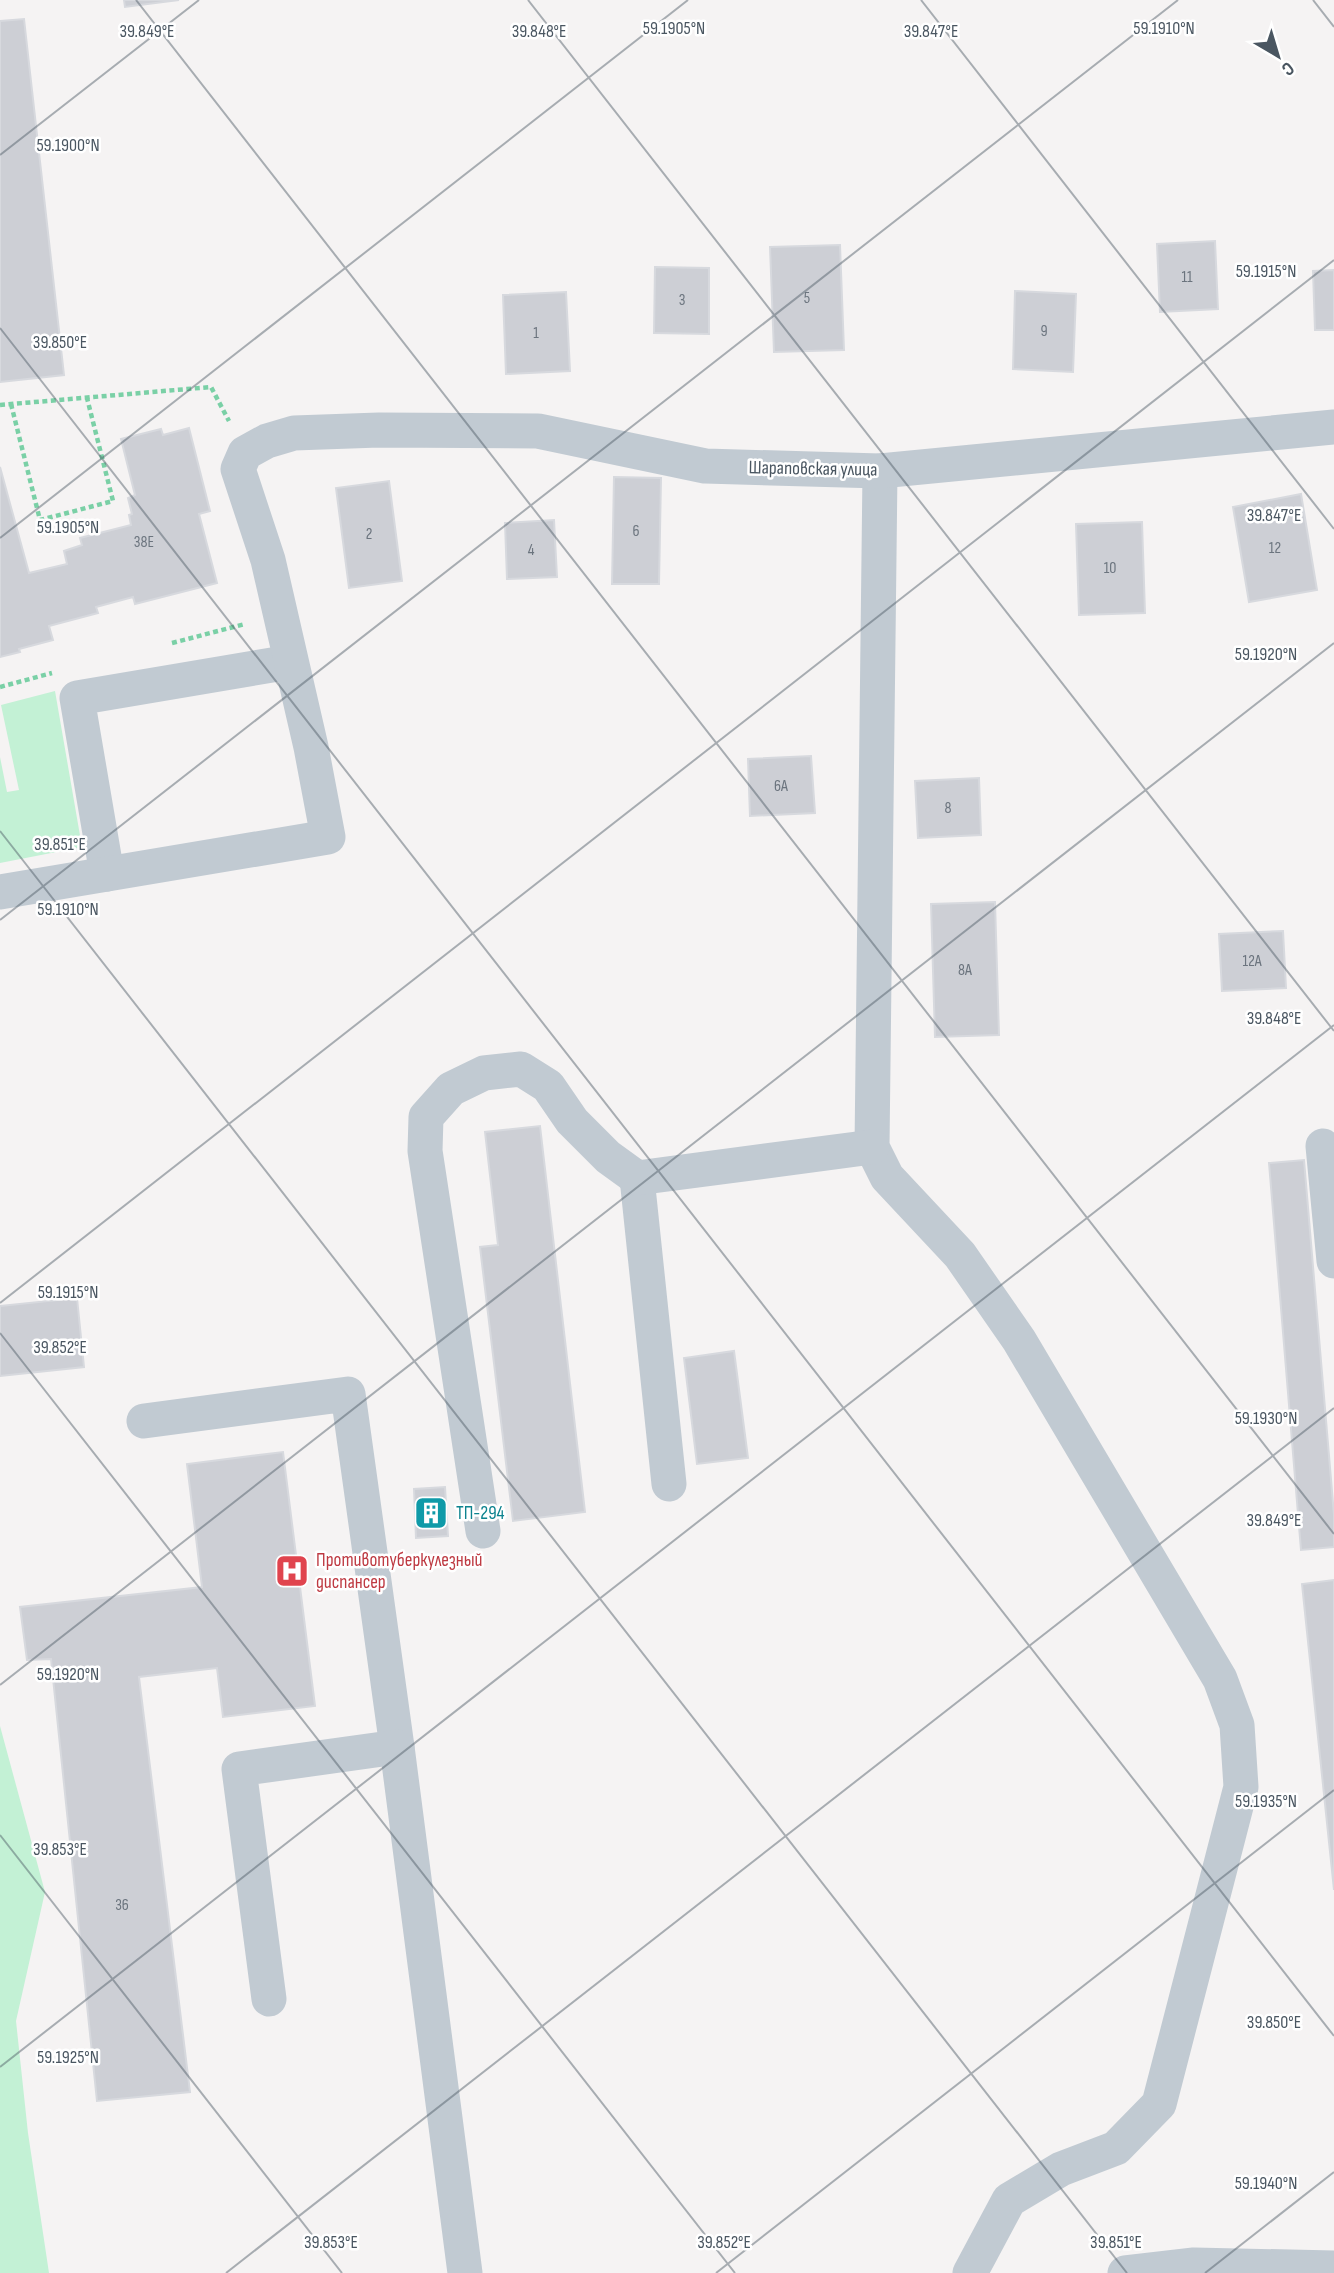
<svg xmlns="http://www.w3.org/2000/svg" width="1334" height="2273" font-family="'Sofia Sans Condensed',sans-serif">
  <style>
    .green { fill: #c3f1d5 }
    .building { fill: #cdcfd5; stroke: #d7d9de; stroke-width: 2 }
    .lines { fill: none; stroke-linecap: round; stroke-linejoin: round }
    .path { stroke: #7ad0a6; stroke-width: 4.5; stroke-dasharray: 5 3.5; stroke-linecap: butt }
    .minor { stroke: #c1cad2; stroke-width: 35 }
    .ticks { fill: none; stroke: #4a5661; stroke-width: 2; stroke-opacity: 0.45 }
    .labels { text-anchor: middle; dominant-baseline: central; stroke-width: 5; stroke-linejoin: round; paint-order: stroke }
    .number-label { font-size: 16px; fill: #6b747e }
    .street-label { font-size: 19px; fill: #4a5661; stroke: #fff }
    .culture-label { font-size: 19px; fill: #0d838f; stroke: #fff; text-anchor: start }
    .health-label { font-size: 19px; fill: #be3a42; stroke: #fff; text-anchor: start }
    .ticks-label { font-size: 18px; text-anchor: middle; fill: #4a5661; stroke: #fff; stroke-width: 5; stroke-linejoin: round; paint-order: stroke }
  </style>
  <rect width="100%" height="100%" fill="#f5f3f3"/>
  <g class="green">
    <polygon points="55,691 82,847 0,863 0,757 7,792 19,790 1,705"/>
    <polygon points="0,1726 45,1892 16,2021 28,2133 49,2273 0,2273"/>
  </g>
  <g class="building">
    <polygon points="124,0 179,0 125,7"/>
    <polygon points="24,19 64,375 0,382 0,21"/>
    <polygon points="1215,241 1218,309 1160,312 1157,244"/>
    <polygon points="840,245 844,350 774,352 770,247"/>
    <polygon points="655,267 709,268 709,334 654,333"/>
    <polygon points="1334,270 1334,330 1315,330 1313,271"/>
    <polygon points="1015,291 1076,294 1073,372 1013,369"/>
    <polygon points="566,292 570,371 506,374 503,295"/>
    <polygon points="189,428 210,511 199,514 217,583 135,604 133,597 96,607 98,613 49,626 53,640 19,649 20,652 0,657 0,467 29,573 67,564 64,551 82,545 80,538 131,525 129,515 132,514 128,498 135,495 121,439 161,429 163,435"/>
    <polygon points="614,477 661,478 659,584 612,584"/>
    <polygon points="389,481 402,581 349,588 336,488"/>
    <polygon points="1301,494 1317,590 1249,602 1233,507"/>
    <polygon points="554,520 557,577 507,579 505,523"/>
    <polygon points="1142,522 1145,613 1079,615 1076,524"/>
    <polygon points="811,756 815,813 750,816 748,759"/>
    <polygon points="979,778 981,835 918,838 915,781"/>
    <polygon points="995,902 999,1035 935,1037 931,904"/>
    <polygon points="1283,931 1286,988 1222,991 1219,934"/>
    <polygon points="540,1126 585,1512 513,1521 480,1247 498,1245 485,1132"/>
    <polygon points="1304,1160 1334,1515 1334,1547 1301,1550 1269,1163"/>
    <polygon points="77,1298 84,1367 0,1376 0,1306"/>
    <polygon points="734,1351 748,1458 697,1464 684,1358"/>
    <polygon points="283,1452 315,1706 223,1717 217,1668 139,1677 190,2092 97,2101 51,1659 27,1660 20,1607 202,1587 187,1464"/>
    <polygon points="445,1487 448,1536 416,1538 414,1489"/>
    <polygon points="1334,1580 1334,1890 1302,1584"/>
  </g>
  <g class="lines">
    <g class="path">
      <polyline points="11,404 40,520 113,501 87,398"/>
      <polyline points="0,405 211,387 229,421"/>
      <polyline points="172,643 245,624"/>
      <polyline points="0,687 52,673"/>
    </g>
    <g class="minor">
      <polyline points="880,471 872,1147 887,1177 960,1255 1019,1340 1220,1679 1237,1725 1241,1787 1159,2104 1116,2148 1061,2169 1009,2200 970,2273"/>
      <polyline points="107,874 77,698 290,662"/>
      <polyline points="0,892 328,837 311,747 268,560 238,469 245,453 267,441 294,433 379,430 538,431 705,466 880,471 1334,427"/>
      <polyline points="1323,1146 1334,1261"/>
      <polyline points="637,1178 669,1484"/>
      <polyline points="144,1421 348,1394 397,1747"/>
      <polyline points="483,1531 425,1151 426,1117 451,1089 484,1073 521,1069 548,1086 572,1121 608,1157 637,1178 872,1147"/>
      <polyline points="269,1999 239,1769 397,1747 465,2273"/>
      <polyline points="1125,2273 1194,2265 1334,2268"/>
    </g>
  </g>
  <path class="ticks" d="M 136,0 L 1334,1534M 528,0 L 1334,1031M 921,0 L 1334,529M 1313,0 L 1334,27M 0,155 L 199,0M 0,328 L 1334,2036M 0,538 L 688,0M 0,831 L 1127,2273M 0,920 L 1178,0M 0,1303 L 1334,260M 0,1333 L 735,2273M 0,1685 L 1334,643M 0,1835 L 342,2273M 0,2067 L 1334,1025M 226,2273 L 1334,1408M 716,2273 L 1334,1790M 1205,2273 L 1334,2172"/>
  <defs>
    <symbol id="building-square" viewBox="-11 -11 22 22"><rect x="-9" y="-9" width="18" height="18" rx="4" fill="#0f9aa8" stroke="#fff"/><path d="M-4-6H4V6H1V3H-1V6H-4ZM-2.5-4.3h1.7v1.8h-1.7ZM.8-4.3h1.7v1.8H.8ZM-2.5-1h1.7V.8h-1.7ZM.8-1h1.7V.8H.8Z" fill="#fff"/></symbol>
    <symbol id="hospital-square" viewBox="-11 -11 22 22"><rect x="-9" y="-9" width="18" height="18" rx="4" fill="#e0444e" stroke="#fff"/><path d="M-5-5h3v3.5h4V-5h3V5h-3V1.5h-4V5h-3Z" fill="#fff"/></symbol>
  </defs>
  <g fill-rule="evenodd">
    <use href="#building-square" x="412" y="1494" width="38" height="38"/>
    <use href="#hospital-square" x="273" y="1552" width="38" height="38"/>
  </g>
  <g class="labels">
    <g class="number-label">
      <text x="1187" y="277">11</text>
      <text x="807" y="298">5</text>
      <text x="682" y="300">3</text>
      <text x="1044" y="331">9</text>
      <text x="536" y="333">1</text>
      <text x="636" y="531">6</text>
      <text x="369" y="534">2</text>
      <text x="144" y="542">38Е</text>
      <text x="1275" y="548">12</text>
      <text x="531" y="550">4</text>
      <text x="1110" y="568">10</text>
      <text x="781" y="786">6А</text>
      <text x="948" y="808">8</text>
      <text x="1252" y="961">12А</text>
      <text x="965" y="970">8А</text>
      <text x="122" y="1905">36</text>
    </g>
    <g class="street-label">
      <text transform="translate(813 469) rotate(1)">Шараповская улица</text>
    </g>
    <g class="culture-label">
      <text x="456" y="1513">ТП-294</text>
    </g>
    <g class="health-label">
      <text x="316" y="1560">Противотуберкулезный<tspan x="316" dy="22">диспансер</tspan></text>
    </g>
  </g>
  <g class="ticks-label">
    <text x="674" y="34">59.1905°N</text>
    <text x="1164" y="34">59.1910°N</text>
    <text x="147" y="37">39.849°E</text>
    <text x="539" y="37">39.848°E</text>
    <text x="931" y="37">39.847°E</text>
    <text x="68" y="151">59.1900°N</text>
    <text x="1266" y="277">59.1915°N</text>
    <text x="60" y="348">39.850°E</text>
    <text x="1274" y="521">39.847°E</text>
    <text x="68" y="533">59.1905°N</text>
    <text x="1266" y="660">59.1920°N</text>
    <text x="60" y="850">39.851°E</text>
    <text x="68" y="915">59.1910°N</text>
    <text x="1274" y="1024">39.848°E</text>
    <text x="68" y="1298">59.1915°N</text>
    <text x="60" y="1353">39.852°E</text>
    <text x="1266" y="1424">59.1930°N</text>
    <text x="1274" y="1526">39.849°E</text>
    <text x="68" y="1680">59.1920°N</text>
    <text x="1266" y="1807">59.1935°N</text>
    <text x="60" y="1855">39.853°E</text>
    <text x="1274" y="2028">39.850°E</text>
    <text x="68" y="2063">59.1925°N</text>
    <text x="1266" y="2189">59.1940°N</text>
    <text x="331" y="2248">39.853°E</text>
    <text x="724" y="2248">39.852°E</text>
    <text x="1116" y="2248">39.851°E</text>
  </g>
  <g transform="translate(1278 56) rotate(142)" stroke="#ffffff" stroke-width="5" paint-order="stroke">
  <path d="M0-5L12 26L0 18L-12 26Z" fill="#4a5661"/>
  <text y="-10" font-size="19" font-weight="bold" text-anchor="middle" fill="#4a5661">С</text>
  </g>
</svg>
